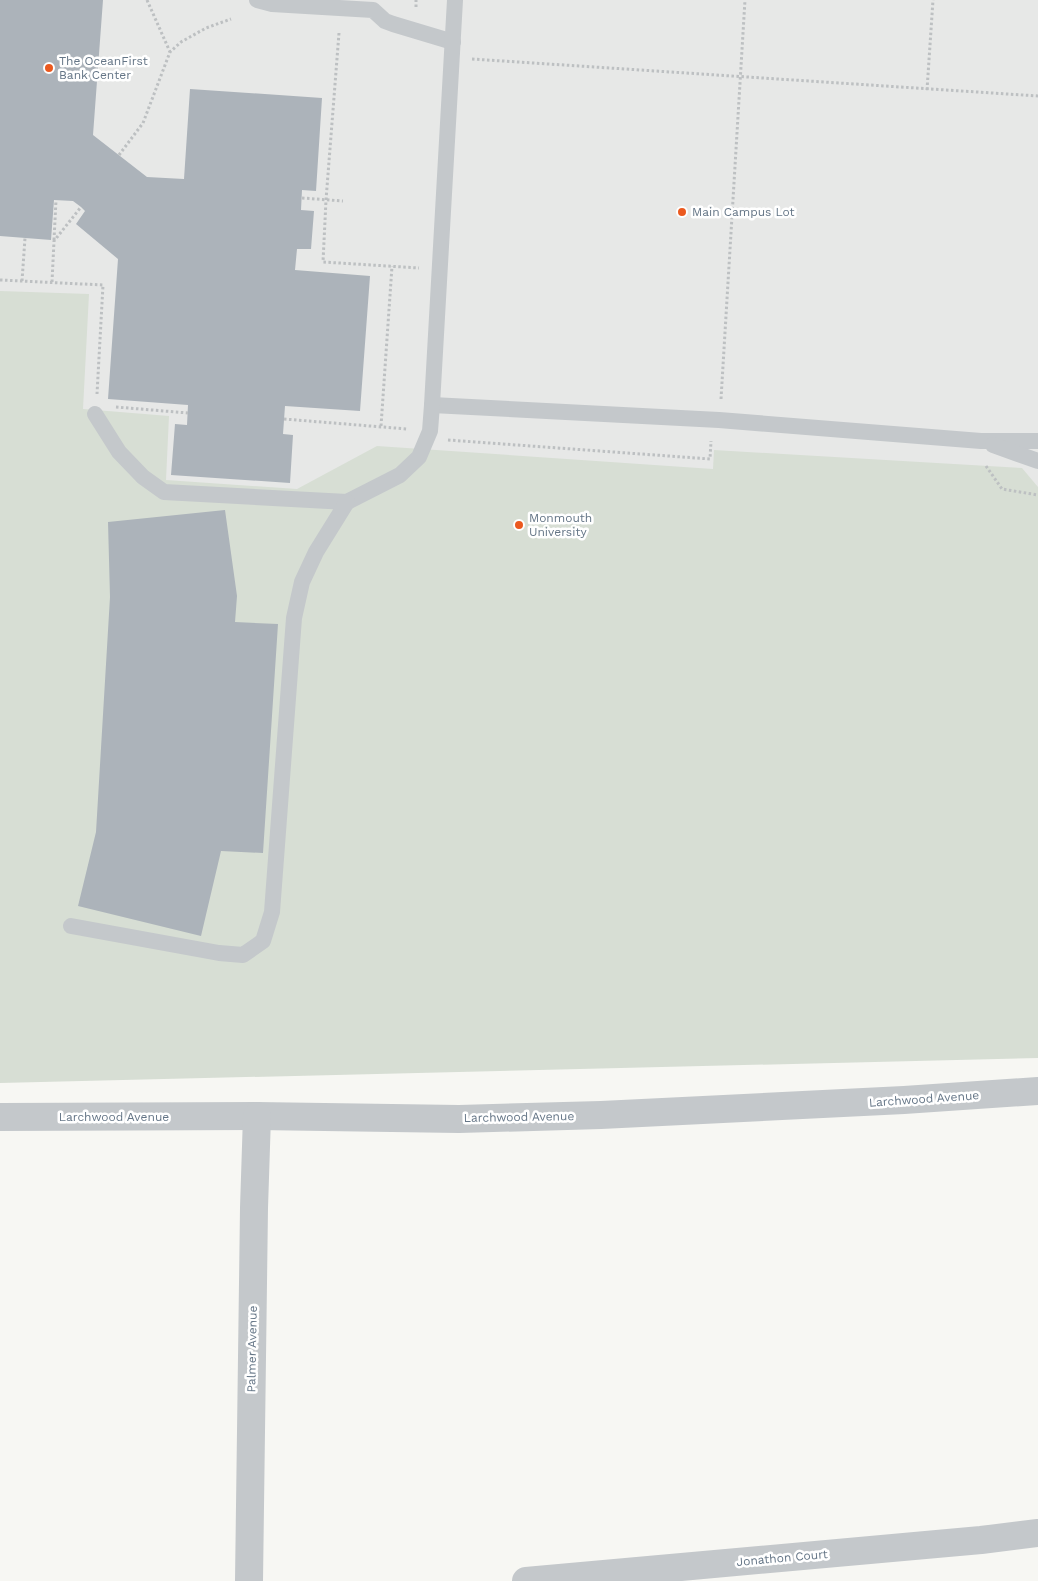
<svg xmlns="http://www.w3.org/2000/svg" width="1038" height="1581" font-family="'Work Sans',sans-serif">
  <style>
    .built { fill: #e7e8e7 }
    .green { fill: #d7ded4 }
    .building { fill: #acb3ba }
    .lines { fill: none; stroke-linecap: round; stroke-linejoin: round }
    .path { stroke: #bdc0c2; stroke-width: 3; stroke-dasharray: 2.5 2.5; stroke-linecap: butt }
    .service { stroke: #c4c8cb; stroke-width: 16 }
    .minor { stroke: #c4c8cb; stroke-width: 28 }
    .poi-dot { fill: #eb591f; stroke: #fff; stroke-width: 2 }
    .labels { text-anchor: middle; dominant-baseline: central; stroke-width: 5; stroke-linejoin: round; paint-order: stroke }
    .poi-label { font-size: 12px; fill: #647586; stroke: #fff; text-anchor: start }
    .street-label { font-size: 12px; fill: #647586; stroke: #fff }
  </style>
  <rect width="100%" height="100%" fill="#f7f7f3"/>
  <polygon class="built" points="0,0 1038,0 1038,1051 0,1079"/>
  <polygon class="green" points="0,291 89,294 83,409 169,416 166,480 297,489 377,446 713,469 714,450 1022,468 1038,487 1038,1058 0,1083"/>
  <g class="building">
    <polygon points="0,0 103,0 93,135 147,177 184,179 190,89 322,98 316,191 302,190 301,210 314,211 311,249 297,249 295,270 370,276 360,411 285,406 283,434 293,435 290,483 171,475 175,424 187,425 188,405 108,399 118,259 76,224 85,211 81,207 73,201 54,200 51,240 0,236"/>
    <polygon points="225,510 237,596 235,622 278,624 263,853 221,851 201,936 78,906 96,832 110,597 108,522"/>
  </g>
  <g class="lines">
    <g class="path">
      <polyline points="147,0 170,52"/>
      <polyline points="416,7 416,0"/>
      <polyline points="339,33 326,200 323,262 419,268"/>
      <polyline points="472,59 1038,96"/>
      <polyline points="927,90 933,0"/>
      <polyline points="119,155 143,123 170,52 181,42 206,28 231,19"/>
      <polyline points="302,198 343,201"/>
      <polyline points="54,240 56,200"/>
      <polyline points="0,280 103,285 97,394"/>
      <polyline points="22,281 25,238"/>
      <polyline points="52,282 54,241 81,207"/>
      <polyline points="721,399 745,0"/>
      <polyline points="116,407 188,413"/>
      <polyline points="284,419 407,429"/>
      <polyline points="381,426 392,266"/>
      <polyline points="448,440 710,459 711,441"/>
      <polyline points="986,466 1002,489 1038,495"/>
    </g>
    <g class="service">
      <polyline points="257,0 272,4 373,10 385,21 393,24 453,42"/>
      <polyline points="432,405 719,420 981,441 1038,441"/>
      <polyline points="95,414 119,452 143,477 164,492 347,502 400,475 419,457 430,431 432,405 455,0"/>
      <polyline points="993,445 1038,461"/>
      <polyline points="71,926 219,953 243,955 263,941 272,912 294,618 302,582 316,552 347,502"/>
    </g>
    <g class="minor">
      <polyline points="0,1117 257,1116 459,1119 601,1115 904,1100 1038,1091"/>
      <polyline points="249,1581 254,1208 257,1116"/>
      <polyline points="526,1581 981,1540 1038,1533"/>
    </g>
  </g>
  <g class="poi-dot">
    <circle cx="49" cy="68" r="5"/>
    <circle cx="682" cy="212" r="5"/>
    <circle cx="519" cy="525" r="5"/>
  </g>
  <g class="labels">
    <g class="poi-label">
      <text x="59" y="61">The OceanFirst<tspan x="59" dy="14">Bank Center</tspan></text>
      <text x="692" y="212">Main Campus Lot</text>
      <text x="529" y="518">Monmouth<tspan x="529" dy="14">University</tspan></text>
    </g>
    <g class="street-label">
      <text transform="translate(924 1099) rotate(-4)">Larchwood Avenue</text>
      <text x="114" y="1117">Larchwood Avenue</text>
      <text transform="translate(519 1117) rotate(-1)">Larchwood Avenue</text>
      <text transform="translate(252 1349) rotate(-89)">Palmer Avenue</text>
      <text transform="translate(782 1558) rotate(-5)">Jonathon Court</text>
    </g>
  </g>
</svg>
